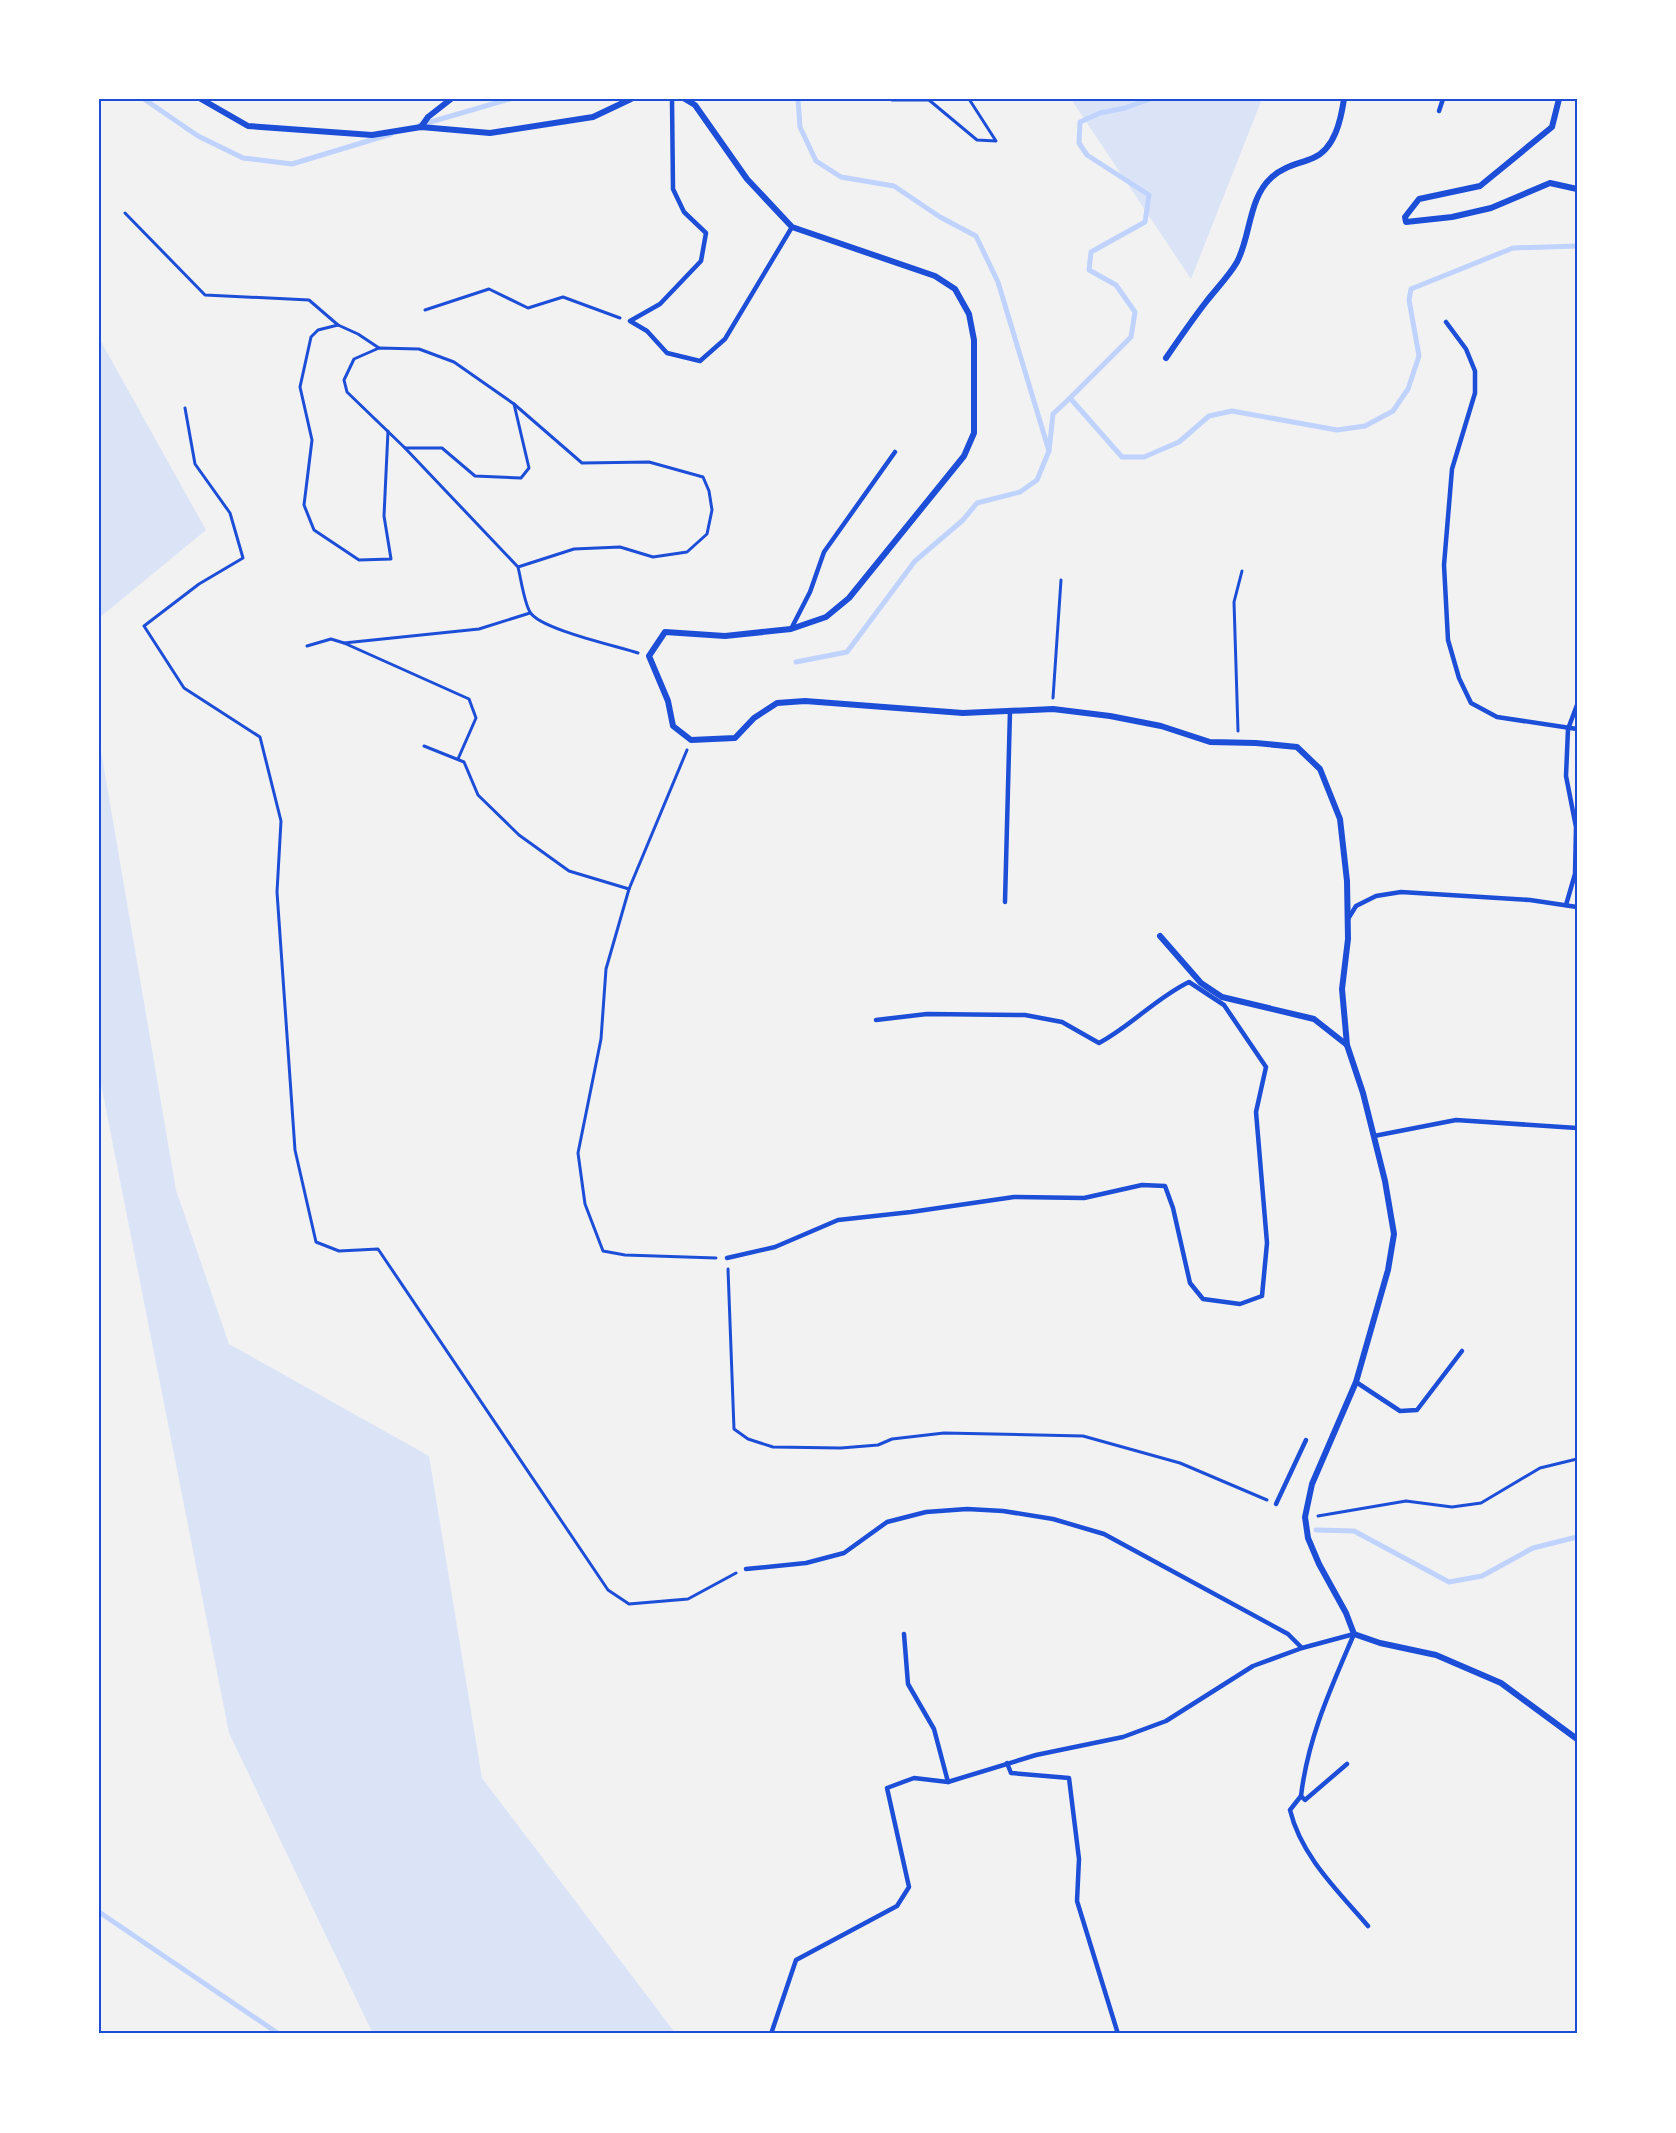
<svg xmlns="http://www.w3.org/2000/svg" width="1676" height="2133" font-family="'Fira Sans',sans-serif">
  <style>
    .green { fill: #dbe4f7 }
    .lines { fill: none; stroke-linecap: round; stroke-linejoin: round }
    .stream { stroke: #bfd3fe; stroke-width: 5 }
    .path { stroke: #1d4ed8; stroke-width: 3 }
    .service { stroke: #1d4ed8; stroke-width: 4.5 }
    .minor { stroke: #1d4ed8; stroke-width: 6 }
    .neatline { fill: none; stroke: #1d4ed8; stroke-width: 2 }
  </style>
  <rect width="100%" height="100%" fill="#f2f2f2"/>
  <g class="green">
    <polygon points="1071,99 1262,99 1191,279"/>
    <polygon points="99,338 206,530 99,618"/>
    <polygon points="99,739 176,1190 229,1344 429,1456 482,1778 676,2034 373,2034 229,1733 99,1074"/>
  </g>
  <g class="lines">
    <g class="stream">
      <polyline points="144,99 198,136 243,158 292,164 391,134"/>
      <polyline points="798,99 800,127 816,161 841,177 894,186 940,217 976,236 998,282 1049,451"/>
      <polyline points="1150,99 1125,108 1100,113 1080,122 1079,143 1087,155 1149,195 1145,222 1091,252 1089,270 1116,285 1135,312 1131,337 1070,398 1122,457 1144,457 1179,442 1209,416 1232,411 1337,430 1365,426 1393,411 1408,389 1419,356 1409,300 1411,289 1513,248 1577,246"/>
      <polyline points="420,125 510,99"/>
      <polyline points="796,662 847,652 915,561 963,520 977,503 1020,492 1037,480 1049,451 1053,414 1070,398"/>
      <polyline points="1316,1530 1354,1531 1449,1582 1482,1576 1533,1548 1577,1537"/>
      <polyline points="99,1912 279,2034"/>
    </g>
    <g class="path">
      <polyline points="892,100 929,100 977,140 996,141 969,99"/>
      <polyline points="125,213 205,295 309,300 338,325"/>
      <polyline points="425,310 489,289 528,308 563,297 620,318"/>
      <polyline points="379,348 358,334 338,325 318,330 311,337 300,387 312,440 304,505 314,530 359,560 391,559 384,516 388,431"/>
      <polyline points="185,408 195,464 230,513 243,558 199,584 144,626 184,688 260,737 281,821 277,892 295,1150 316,1242 339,1251 378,1249 608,1590 629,1604 688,1599 736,1573"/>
      <polyline points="405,448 442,448 475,476 521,478 529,468 514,404"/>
      <path d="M 518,567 L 405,448 L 347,392 L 344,380 L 354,359 L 379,348 L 419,349 L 454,362 L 514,404 L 582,463 L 649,462 L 703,477 L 709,491 L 712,510 L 707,534 L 687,552 L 653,557 L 620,547 L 574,549 L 518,567 C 521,579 524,602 530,612 C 539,629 617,646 638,653"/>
      <polyline points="344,643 469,699 476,718 458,759"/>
      <polyline points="307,646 331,639 344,643 479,629 530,613"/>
      <polyline points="1053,698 1061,580"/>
      <polyline points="1238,731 1234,602 1242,571"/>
      <polyline points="424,746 464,762 478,795 519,835 569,871 629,889"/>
      <polyline points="687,750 629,889 606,969 601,1039 578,1153 585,1204 603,1251 625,1255 716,1258"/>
      <polyline points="728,1269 734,1429 748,1439 773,1447 841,1448 878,1445 892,1439 944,1433 1083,1436 1180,1463 1267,1500"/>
      <polyline points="1318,1516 1406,1501 1452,1507 1481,1503 1540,1468 1577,1459"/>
    </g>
    <g class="service">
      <polyline points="672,99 673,189 684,212 706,233 701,261 660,304 630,321 647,331 667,353 700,361 725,339 792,227"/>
      <polyline points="1439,111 1443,99"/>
      <polyline points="1446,322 1466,349 1475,371 1475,393 1452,469 1444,565 1448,640 1459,678 1471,703 1497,717 1577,729"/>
      <polyline points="791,629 810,592 824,552 895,452"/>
      <polyline points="1005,902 1010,711"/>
      <polyline points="1566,905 1575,874 1576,827 1566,776 1568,729 1577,705"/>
      <polyline points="1348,919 1356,906 1376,896 1401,892 1530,900 1577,907"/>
      <polyline points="1374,1136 1456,1120 1577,1128"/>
      <path d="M 727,1258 L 775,1247 L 838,1220 L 911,1212 L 1014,1197 L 1084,1198 L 1142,1185 L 1165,1186 L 1173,1208 L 1190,1283 L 1203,1299 L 1240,1304 L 1262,1296 L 1267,1243 L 1256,1112 L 1266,1067 L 1224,1005 L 1189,982 C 1156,998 1131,1026 1099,1043 L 1062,1022 L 1025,1015 L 927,1014 L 876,1020"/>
      <polyline points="1356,1382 1400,1411 1417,1410 1462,1351"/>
      <polyline points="1276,1504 1306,1440"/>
      <path d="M 746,1569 L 806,1563 L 844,1553 L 887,1522 L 926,1512 L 967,1509 L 1003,1511 L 1053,1519 L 1104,1534 L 1288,1634 L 1302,1648 L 1354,1634 C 1331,1688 1308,1737 1301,1796"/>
      <polyline points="904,1634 908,1684 934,1729 948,1782"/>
      <polyline points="1007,1763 1011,1773 1069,1778 1079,1859 1077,1901 1118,2034"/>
      <path d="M 1347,1764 L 1305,1800 L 1301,1796 L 1290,1810 C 1301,1856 1338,1891 1368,1926"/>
      <polyline points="771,2034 796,1960 897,1906 909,1887 887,1788 914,1778 948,1782 1036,1755 1123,1737 1166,1721 1253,1666 1302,1648"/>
    </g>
    <g class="minor">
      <polyline points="201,99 248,126 372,135 421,127 490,133 593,117 631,99"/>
      <polyline points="685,99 695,105 747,179 792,227 935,276 955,289 969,314 974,340 974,433 964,456 849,598 826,617 791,629 725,636 665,632 649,656 668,701 673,726 691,740 735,738 754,718 777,703 805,701 963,713 1053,709 1110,716 1161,726 1210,742 1256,743 1297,747 1320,769 1340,819 1347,881 1348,939 1342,989 1347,1045"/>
      <polyline points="1559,99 1552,127 1480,186 1419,199 1405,217 1406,222 1452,217 1491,208 1550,183 1577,189"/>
      <polyline points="421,127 428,117 451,99"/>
      <path d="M 1166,358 C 1179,339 1192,320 1206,302 C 1216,289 1229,276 1237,262 C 1251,236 1248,198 1272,177 C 1284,166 1299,164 1313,158 C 1335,149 1341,119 1344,99"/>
      <polyline points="1160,936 1201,983 1222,997 1314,1019 1347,1045 1363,1093 1385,1181 1394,1234 1388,1270 1356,1382 1312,1484 1305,1517 1308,1538 1319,1564 1346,1613 1354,1634 1380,1643 1436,1655 1501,1683 1577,1739"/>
    </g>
  </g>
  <rect width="1676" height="2133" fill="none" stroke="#ffffff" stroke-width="201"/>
  <rect x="100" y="100" width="1476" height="1932" class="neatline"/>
</svg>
